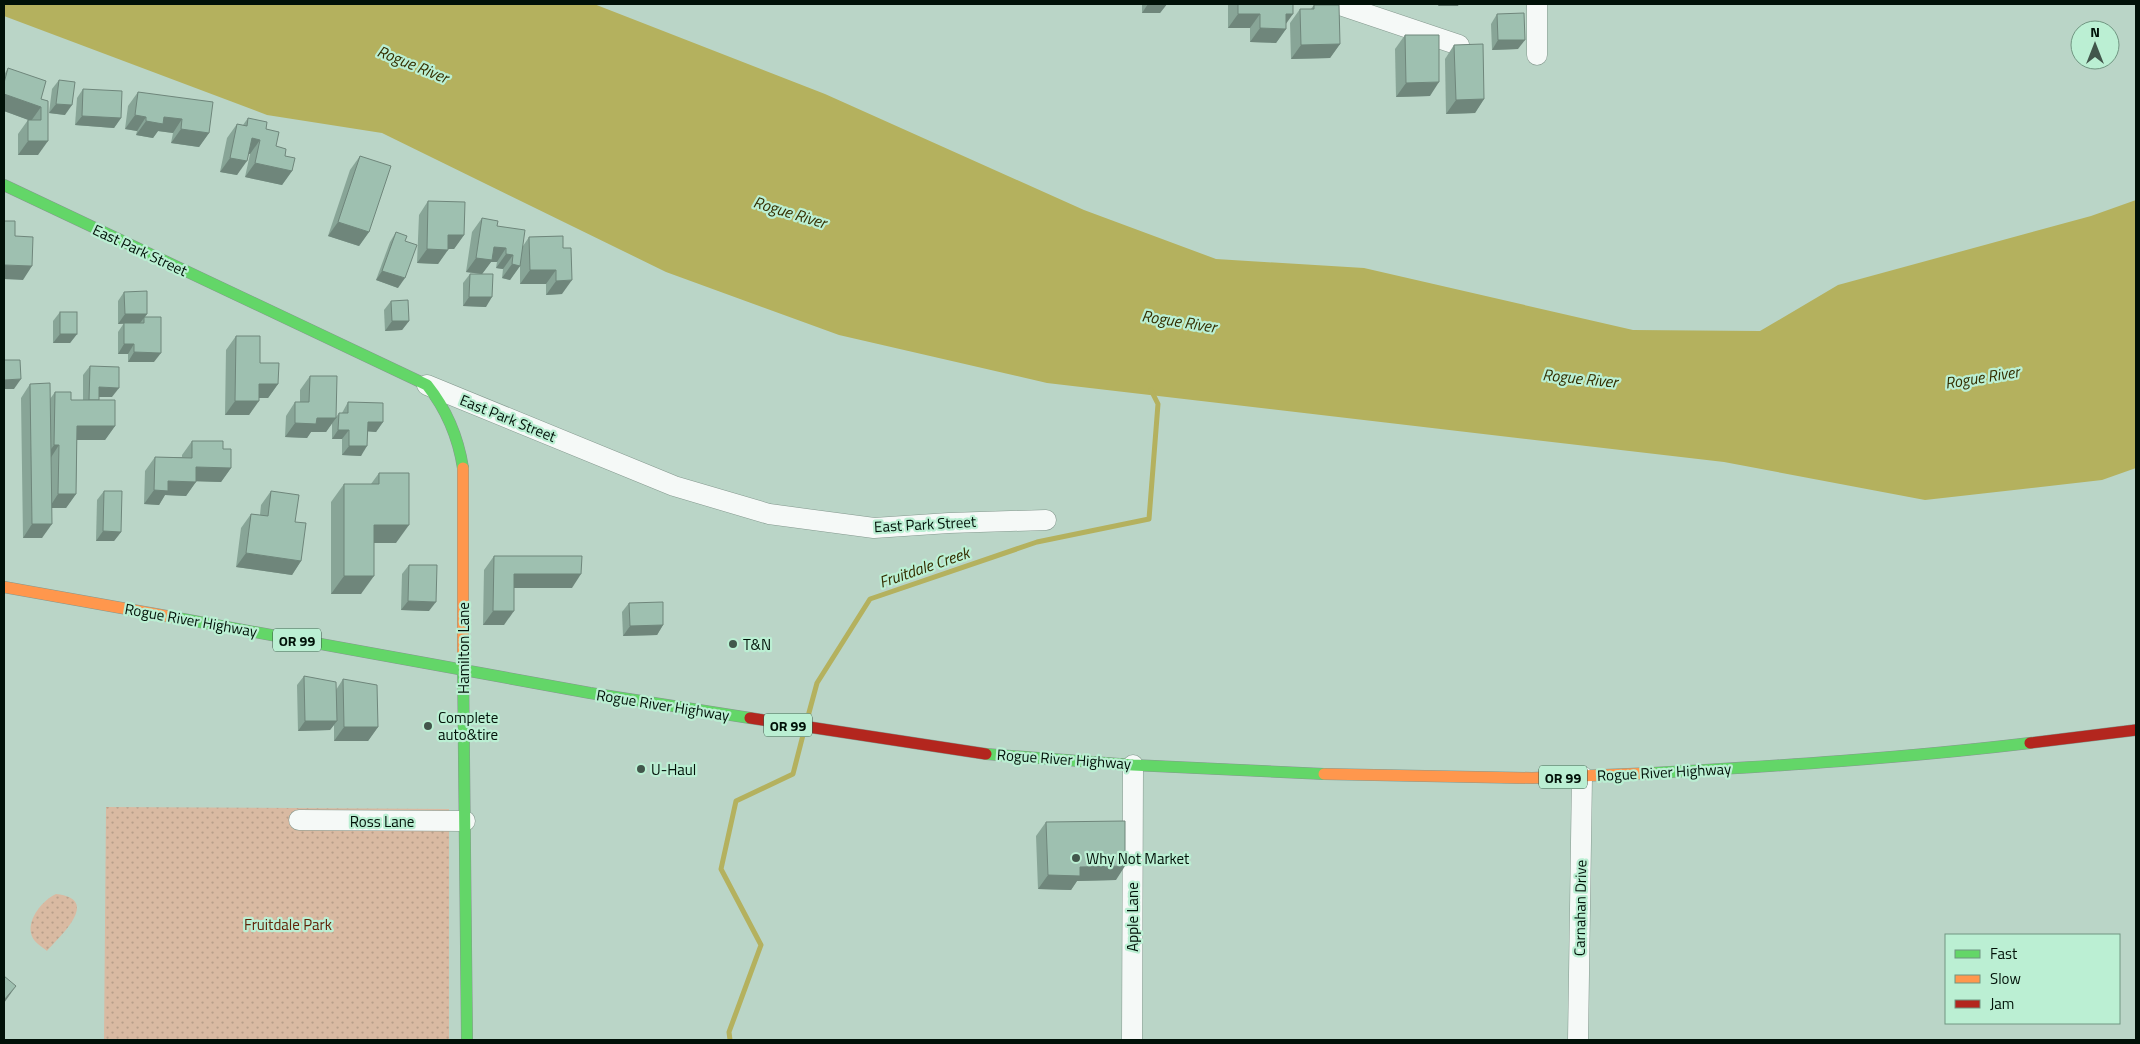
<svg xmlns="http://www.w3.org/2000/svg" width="2140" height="1044" font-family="'Titillium Web',sans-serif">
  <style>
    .park { fill: url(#park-dots) }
    .water { fill: #b4b15e }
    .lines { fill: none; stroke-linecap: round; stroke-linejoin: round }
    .stream { stroke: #b4b15e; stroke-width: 5 }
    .street-casing { stroke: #84988e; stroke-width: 21 }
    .fast-casing { stroke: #84988e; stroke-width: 12 }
    .slow-casing { stroke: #84988e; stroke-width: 12 }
    .jam-casing { stroke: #84988e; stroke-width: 12 }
    .street { stroke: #f5f9f7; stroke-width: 20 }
    .fast { stroke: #63d668; stroke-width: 11 }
    .slow { stroke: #ff974d; stroke-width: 11 }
    .jam { stroke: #b3261e; stroke-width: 11 }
    .wall { fill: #88a597 }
    .shaded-wall { fill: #6f867b }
    .building { fill: #9ec0b0; stroke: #6f867b }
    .poi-dot { fill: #42564b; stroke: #bbefd3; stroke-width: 2 }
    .labels { text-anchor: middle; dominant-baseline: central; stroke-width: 4.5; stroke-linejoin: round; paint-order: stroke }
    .shield { fill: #bbefd3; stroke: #395445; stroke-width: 1 }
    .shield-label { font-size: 14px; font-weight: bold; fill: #011108 }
    .street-label { font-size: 15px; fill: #011108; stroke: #bbefd3 }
    .poi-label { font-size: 15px; fill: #011108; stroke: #bbefd3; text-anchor: start }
    .park-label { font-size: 15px; fill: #612408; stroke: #bbefd3 }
    .water-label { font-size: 16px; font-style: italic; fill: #342e00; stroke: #bbefd3 }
  </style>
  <defs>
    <pattern id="park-dots" width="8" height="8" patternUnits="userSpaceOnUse" patternTransform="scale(1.25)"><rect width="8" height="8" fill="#d9baa2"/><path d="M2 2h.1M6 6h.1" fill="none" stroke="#b89f8a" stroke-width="1.8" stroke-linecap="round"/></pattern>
  </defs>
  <rect width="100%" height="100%" fill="#bad5c7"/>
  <g class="park">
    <polygon points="106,807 449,809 449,1040 104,1040"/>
    <path d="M 56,894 C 102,899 60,936 47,951 C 41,946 32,941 31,933 C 28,918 43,900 56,894 Z"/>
  </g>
  <polygon class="water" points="4,4 594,4 825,94 1084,210 1216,259 1364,268 1633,330 1760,331 1838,285 2091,216 2136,200 2136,468 2102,480 1925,500 1724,462 1047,383 839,335 666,272 382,133 267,115 4,16"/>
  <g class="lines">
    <g class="stream">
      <polyline points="807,720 817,683 870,599 1037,542 1149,519 1158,404 1151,390"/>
      <polyline points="730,1040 729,1032 761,945 721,869 736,801 793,774 803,735"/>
    </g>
    <defs>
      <g id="street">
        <polyline points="1337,4 1459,45"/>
        <polyline points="1537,4 1537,55"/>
        <polyline points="427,385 674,486 769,514 874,528 949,523 1046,520"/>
        <polyline points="299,820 465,821"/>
        <polyline points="1132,1040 1133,765"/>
        <polyline points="1578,1040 1582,776"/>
      </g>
      <g id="fast">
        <path d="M 4,185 L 427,385 C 447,410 458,436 463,468"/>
        <polyline points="172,617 590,693 750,718"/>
        <polyline points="463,662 467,1040"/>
        <polyline points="986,754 1133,765 1324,774"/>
        <path d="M 1652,773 C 1778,766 1904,758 2030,743"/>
      </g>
      <g id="slow">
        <polyline points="4,587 172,617"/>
        <polyline points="463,662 463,468"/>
        <polyline points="1324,774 1532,778 1652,773"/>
      </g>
      <g id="jam">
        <polyline points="750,718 986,754"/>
        <polyline points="2030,743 2136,730"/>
      </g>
    </defs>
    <use href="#street" class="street-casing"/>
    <use href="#fast" class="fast-casing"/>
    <use href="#slow" class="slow-casing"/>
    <use href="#jam" class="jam-casing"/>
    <use href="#street" class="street"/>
    <use href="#fast" class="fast"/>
    <use href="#slow" class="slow"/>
    <use href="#jam" class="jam"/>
  </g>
  <g class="wall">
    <polygon points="1142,4 1167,4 1160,13 1142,13"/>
    <polygon points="1228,4 1293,4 1286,23 1286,29 1276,43 1250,42 1250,28 1228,28"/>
    <polygon points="1314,5 1340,44 1330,58 1291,59 1290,23 1300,9 1311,9"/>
    <polygon points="1497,14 1518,49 1492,50 1491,24"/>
    <polygon points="1405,35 1430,96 1396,97 1395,49"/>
    <polygon points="1454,45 1484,99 1475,113 1446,114 1445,59"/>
    <polygon points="8,68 41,99 48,101 38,155 18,155 18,134 28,120 29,120 4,111 4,75"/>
    <polygon points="59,80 65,115 49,113 52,89"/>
    <polygon points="83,89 121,118 114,128 75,125 77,98"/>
    <polygon points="138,92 209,133 199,147 171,143 173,133 158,131 153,138 136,135 137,131 125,129 128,106"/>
    <polygon points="248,118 266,129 276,146 285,156 292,171 282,185 245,177 250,154 248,153 237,175 220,172 227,138 237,124 243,125"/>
    <polygon points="360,156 369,232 359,246 328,236 350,170"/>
    <polygon points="428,201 464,235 454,249 448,249 438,264 417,263 419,215"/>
    <polygon points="482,218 497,226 523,246 529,237 563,236 562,294 546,295 546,284 520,284 520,266 510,280 502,278 503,269 496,268 497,262 491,262 482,274 466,272 472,232"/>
    <polygon points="396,232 398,288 376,280 390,242"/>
    <polygon points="470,274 486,307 463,306 463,283"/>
    <polygon points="124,292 147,314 145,317 154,362 128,362 128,354 118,354 118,332 124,323 118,324 118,301"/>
    <polygon points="391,301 409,321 402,330 385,331 384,310"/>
    <polygon points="60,312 77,334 70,343 53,343 53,321"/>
    <polygon points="236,336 278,384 268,398 259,398 249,415 225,415 226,350"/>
    <polygon points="90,366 112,397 99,397 99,400 115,426 105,440 77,440 76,494 66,508 51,508 42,538 23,538 21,398 30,384 50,399 55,392 71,400 83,400 83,375"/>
    <polygon points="310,376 336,417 339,413 342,413 348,402 383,422 376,432 368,431 361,456 342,455 342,439 332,439 332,423 326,432 311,432 307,438 285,437 286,416 295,402 300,402 300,390"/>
    <polygon points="192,441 223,449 231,468 221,482 196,481 186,496 165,495 159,505 144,504 145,471 155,457 182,457 182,455"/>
    <polygon points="379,473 396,543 374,543 361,594 331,594 331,502 344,484 371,484"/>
    <polygon points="104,491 121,532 114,541 96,541 97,500"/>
    <polygon points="271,491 295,522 301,561 292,575 236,567 241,528 251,514 260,515 261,505"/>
    <polygon points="494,556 572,588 514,588 504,625 483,625 484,570"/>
    <polygon points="409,565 429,611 401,610 402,574"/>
    <polygon points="629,603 663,625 657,635 623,636 622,612"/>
    <polygon points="304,676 336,690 343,679 378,727 368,741 334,741 334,725 330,730 298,731 297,685"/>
    <polygon points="1046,822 1116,880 1077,881 1071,890 1038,889 1036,836"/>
  </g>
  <g class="shaded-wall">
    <polygon points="1148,4 1167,4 1160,13 1142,13"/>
    <polygon points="1439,4 1459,4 1458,6 1438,6"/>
    <polygon points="1238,14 1260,14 1250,28 1228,28"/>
    <polygon points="1286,14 1293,14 1283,28"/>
    <polygon points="1260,28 1286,29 1276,43 1250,42"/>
    <polygon points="1498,40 1525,40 1518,49 1492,50"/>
    <polygon points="1340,44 1330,58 1291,59 1301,45"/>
    <polygon points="1439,82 1430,96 1396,97 1406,83"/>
    <polygon points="4,94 41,107 31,121 4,111"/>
    <polygon points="1484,99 1475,113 1446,114 1456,100"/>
    <polygon points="56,104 72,105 65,115 49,113"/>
    <polygon points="135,115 146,117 137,131 125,129"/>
    <polygon points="82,116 121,118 114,128 75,125"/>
    <polygon points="164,117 182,119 173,133 158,131 153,138 136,135 146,121"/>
    <polygon points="181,129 209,133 199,147 171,143"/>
    <polygon points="252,138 260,140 250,154 242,152"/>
    <polygon points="28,141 48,141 38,155 18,155"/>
    <polygon points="230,158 247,161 237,175 220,172"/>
    <polygon points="255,163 292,171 282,185 245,177"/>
    <polygon points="338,222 369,232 359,246 328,236"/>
    <polygon points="448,235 464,235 454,249 438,249"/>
    <polygon points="494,247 506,248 497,262 491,262 482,274 466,272 476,258"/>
    <polygon points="427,249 448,250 438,264 417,263"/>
    <polygon points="506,254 513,255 503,269 496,268"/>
    <polygon points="512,264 520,266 510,280 502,278"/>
    <polygon points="4,265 32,266 23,280 4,279"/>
    <polygon points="530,270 556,270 546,284 520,284"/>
    <polygon points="382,271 405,278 398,288 376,280"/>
    <polygon points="572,280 562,294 546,295 556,281"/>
    <polygon points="469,297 492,297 486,307 463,306"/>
    <polygon points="125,314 147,314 140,323 118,324"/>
    <polygon points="392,321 409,321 402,330 385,331"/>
    <polygon points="60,334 77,334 70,343 53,343"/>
    <polygon points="124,344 134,344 128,354 118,354"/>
    <polygon points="134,352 161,353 154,362 128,362"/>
    <polygon points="21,379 14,389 4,389 4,380"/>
    <polygon points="259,384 278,384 268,398 249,398"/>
    <polygon points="99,387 119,388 112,397 93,397"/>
    <polygon points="235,401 259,401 249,415 225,415"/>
    <polygon points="317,418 336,418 326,432 311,432 307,438 285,437 295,423"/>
    <polygon points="368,422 383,422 376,432 361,431"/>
    <polygon points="77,426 115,426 105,440 67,440"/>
    <polygon points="338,430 349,430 342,439 332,439"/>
    <polygon points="54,445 59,445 50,459 44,459"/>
    <polygon points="349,446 367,446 361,456 342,455"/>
    <polygon points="196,467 231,468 221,482 187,481"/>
    <polygon points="168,481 196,482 186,496 165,495 159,505 144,504 154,490"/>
    <polygon points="58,494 76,494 66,508 49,508"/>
    <polygon points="32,524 52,524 42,538 23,538"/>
    <polygon points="374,525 409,525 396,543 361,543"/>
    <polygon points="103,531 121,532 114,541 96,541"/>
    <polygon points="246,553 301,561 292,575 236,567"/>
    <polygon points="514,574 581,574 572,588 504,588"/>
    <polygon points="344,576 374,576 361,594 331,594"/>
    <polygon points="408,601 436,602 429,611 401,610"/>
    <polygon points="493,611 514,611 504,625 483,625"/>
    <polygon points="663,625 657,635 623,636 630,626"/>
    <polygon points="305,721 337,721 330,730 298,731"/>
    <polygon points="344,727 378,727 368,741 334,741"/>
    <polygon points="1125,866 1116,880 1077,881 1071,890 1038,889 1048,875 1080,867"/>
    <polygon points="16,986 4,1003 4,1000"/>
  </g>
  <g class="building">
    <polygon points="1238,4 1293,4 1293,14 1286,14 1286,29 1260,28 1260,14 1238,14"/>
    <polygon points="1314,5 1339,5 1340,44 1301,45 1300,9 1314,9"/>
    <polygon points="1524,13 1525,40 1498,40 1497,14"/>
    <polygon points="1405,35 1439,35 1439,82 1406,83"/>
    <polygon points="1483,44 1484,99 1456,100 1454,45"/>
    <polygon points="8,68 46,81 41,99 48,101 48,141 28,141 28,120 41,120 41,107 4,94 4,83"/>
    <polygon points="59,80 75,82 72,105 56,104"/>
    <polygon points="83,89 122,91 121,118 82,116"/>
    <polygon points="138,92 213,102 209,133 181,129 182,119 164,117 163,124 146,121 146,117 135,115"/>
    <polygon points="248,118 267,122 266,129 279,132 276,146 286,149 285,156 295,158 292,171 255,163 260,140 252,138 247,161 230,158 237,124 247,126"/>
    <polygon points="360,156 391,166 369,232 338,222"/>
    <polygon points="428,201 465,202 464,235 448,235 448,250 427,249"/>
    <polygon points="482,218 498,221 497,226 525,230 520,266 512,264 513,255 506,254 506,248 494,247 492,260 476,258"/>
    <polygon points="4,221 15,221 15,236 33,237 32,266 4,265"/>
    <polygon points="396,232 407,236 405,241 417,245 405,278 382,271"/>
    <polygon points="563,236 563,248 571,248 572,280 556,281 556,270 530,270 529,237"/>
    <polygon points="470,274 493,274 492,297 469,297"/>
    <polygon points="147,291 147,314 125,314 124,292"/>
    <polygon points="408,300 409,321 392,321 391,301"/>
    <rect x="60" y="312" width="17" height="22"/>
    <polygon points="144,317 161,317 161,353 134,352 134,344 124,344 124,323 144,323"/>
    <polygon points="236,336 260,336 260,363 279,363 278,384 259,384 259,401 235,401"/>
    <polygon points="4,360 20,360 21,379 4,380"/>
    <polygon points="90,366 119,367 119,388 99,387 99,400 89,400"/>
    <polygon points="310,376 337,376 336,418 317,418 316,424 295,423 295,402 309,402"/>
    <polygon points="50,383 52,524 32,524 30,384"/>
    <polygon points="55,392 71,392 71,400 115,400 115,426 77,426 76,494 58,494 59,445 54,445"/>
    <polygon points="348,402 383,403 383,422 368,422 367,446 349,446 349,430 338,430 339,413 348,413"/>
    <polygon points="192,441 223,441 223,449 231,449 231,468 196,467 196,482 168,481 168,491 154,490 155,457 192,458"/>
    <polygon points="379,473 409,473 409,525 374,525 374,576 344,576 344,484 379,484"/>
    <polygon points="104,491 122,491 121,532 103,531"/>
    <polygon points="271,491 299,495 295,522 306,523 301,561 246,553 251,514 268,516"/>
    <polygon points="494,556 582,556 581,574 514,574 514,611 493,611"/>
    <polygon points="409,565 437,565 436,602 408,601"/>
    <polygon points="663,602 663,625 630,626 629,603"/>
    <polygon points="304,676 336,682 337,721 305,721"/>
    <polygon points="343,679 377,685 378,727 344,727"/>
    <polygon points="1125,821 1125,866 1080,867 1080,876 1048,875 1046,822"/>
    <polygon points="4,976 16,986 4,1000"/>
  </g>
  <g class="poi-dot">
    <circle cx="733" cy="644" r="5"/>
    <circle cx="428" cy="726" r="5"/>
    <circle cx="641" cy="769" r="5"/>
    <circle cx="1076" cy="858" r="5"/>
  </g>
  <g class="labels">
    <g class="shield">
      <rect x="273" y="628.5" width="48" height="23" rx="4"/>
      <rect x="764" y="713.5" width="48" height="23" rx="4"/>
      <rect x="1539" y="765.5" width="48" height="23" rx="4"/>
    </g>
    <g class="shield-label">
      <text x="297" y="640">OR 99</text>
      <text x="788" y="725">OR 99</text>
      <text x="1563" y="777">OR 99</text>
    </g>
    <g class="street-label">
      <text transform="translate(140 250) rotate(25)">East Park Street</text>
      <text transform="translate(508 418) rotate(22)">East Park Street</text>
      <text transform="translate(925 524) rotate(-3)">East Park Street</text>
      <text transform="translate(191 620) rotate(10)">Rogue River Highway</text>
      <text transform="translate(463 648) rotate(-90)">Hamilton Lane</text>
      <text transform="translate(663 705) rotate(9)">Rogue River Highway</text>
      <text transform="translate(1064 759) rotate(4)">Rogue River Highway</text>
      <text transform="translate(1664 772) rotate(-3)">Rogue River Highway</text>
      <text x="382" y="821">Ross Lane</text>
      <text transform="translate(1580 908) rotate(-89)">Carnahan Drive</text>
      <text transform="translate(1132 917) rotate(-90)">Apple Lane</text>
    </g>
    <g class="poi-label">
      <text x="743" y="644">T&amp;N</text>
      <text x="438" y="717">Complete<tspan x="438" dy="17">auto&amp;tire</tspan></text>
      <text x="651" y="769">U-Haul</text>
      <text x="1086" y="858">Why Not Market</text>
    </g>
    <g class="park-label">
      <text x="288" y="924">Fruitdale Park</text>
    </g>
    <g class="water-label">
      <text transform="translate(413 64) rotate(22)">Rogue River</text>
      <text transform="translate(790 212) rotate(17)">Rogue River</text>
      <text transform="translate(1179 321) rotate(9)">Rogue River</text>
      <text transform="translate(1982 377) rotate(-9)">Rogue River</text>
      <text transform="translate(1580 378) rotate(6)">Rogue River</text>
      <text transform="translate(924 567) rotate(-19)">Fruitdale Creek</text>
    </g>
  </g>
  <rect width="2140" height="1044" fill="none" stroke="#011108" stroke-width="10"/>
  <rect x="1945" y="934" width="175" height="90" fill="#bbefd3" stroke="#719682"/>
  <rect x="1955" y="950" width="25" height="8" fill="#63d668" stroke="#719682"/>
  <text x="1990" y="959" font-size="15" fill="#011108">Fast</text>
  <rect x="1955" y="975" width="25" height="8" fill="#ff974d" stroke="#719682"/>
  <text x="1990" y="984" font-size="15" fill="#011108">Slow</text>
  <rect x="1955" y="1000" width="25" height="8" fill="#b3261e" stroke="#719682"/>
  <text x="1990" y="1009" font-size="15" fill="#011108">Jam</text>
  <g transform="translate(2095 45)"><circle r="24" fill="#bbefd3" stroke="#719682"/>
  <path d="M0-4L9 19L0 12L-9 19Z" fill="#42564b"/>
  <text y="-8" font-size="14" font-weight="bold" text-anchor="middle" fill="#011108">N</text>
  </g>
</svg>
